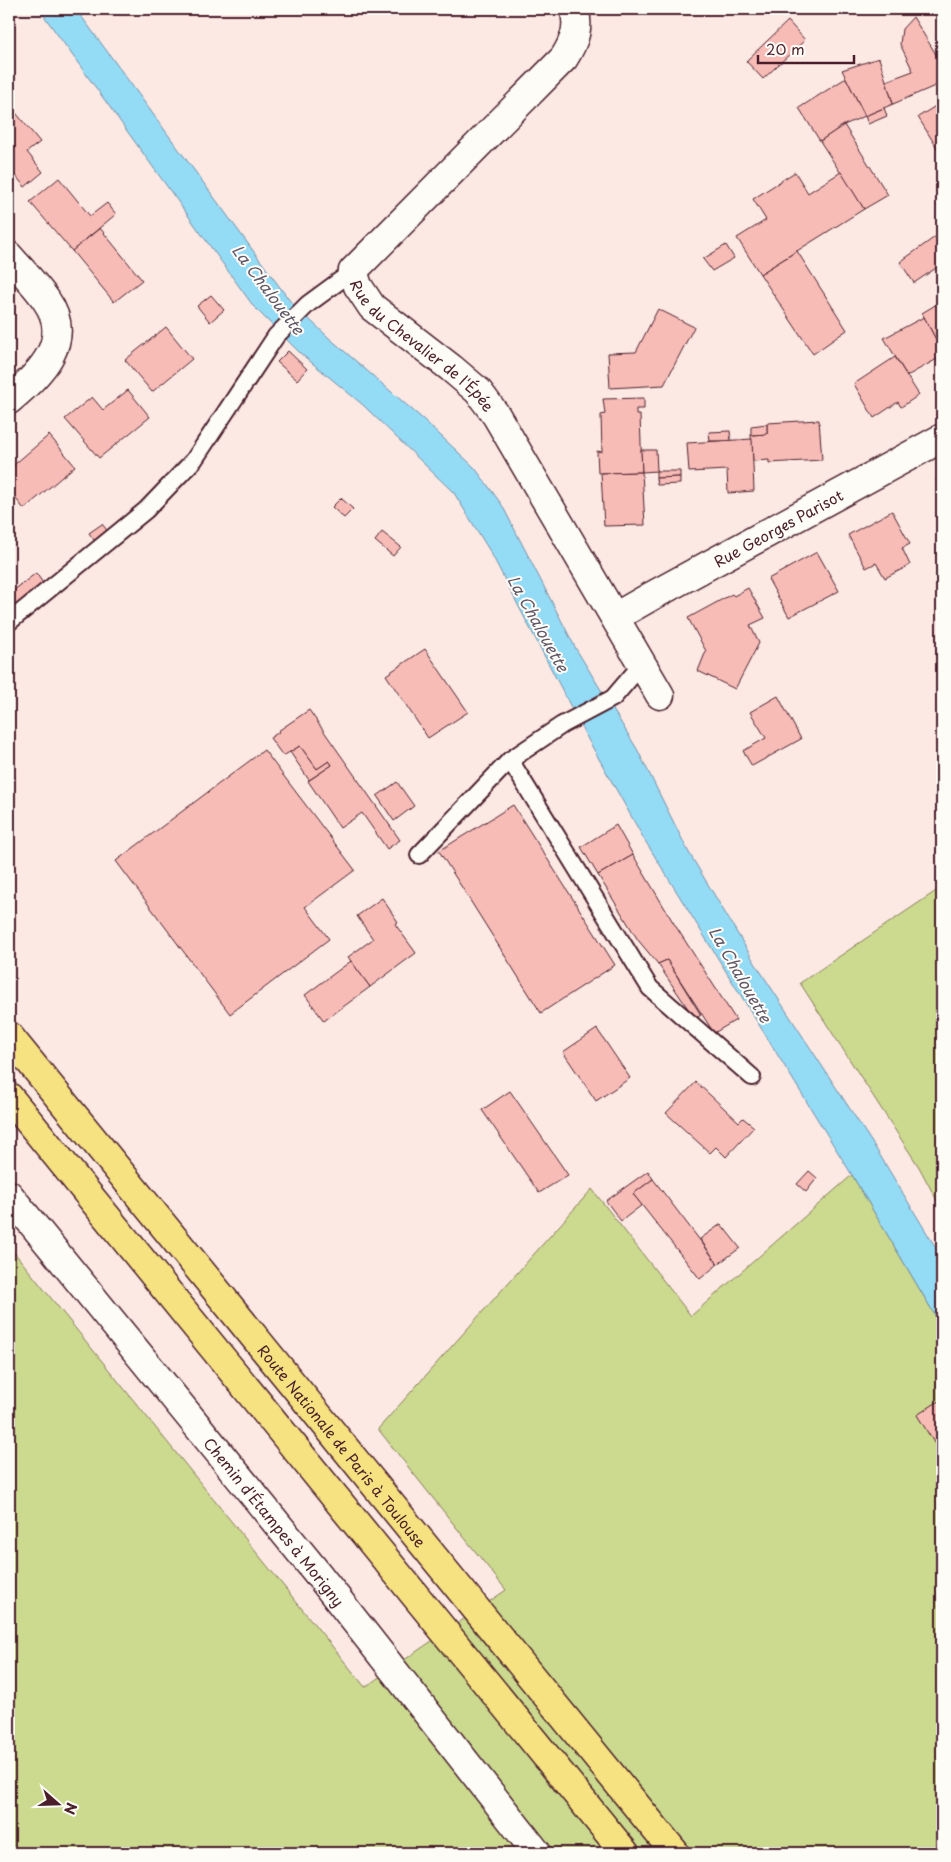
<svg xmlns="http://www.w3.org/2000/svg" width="951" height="1862" font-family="'Playpen Sans',sans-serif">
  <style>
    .green { fill: #cbda8e; stroke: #8a7c5c }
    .water { fill: #94dbf6; stroke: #7690a5 }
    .building { fill: #f8bcb7; stroke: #4a1f2b }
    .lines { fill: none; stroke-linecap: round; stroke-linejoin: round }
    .service-casing { stroke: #4a1f2b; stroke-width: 20 }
    .minor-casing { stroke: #4a1f2b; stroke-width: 31 }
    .primary-casing { stroke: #4a1f2b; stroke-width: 31 }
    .service { stroke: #fdfcf7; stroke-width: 16 }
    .minor { stroke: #fdfcf7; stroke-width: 28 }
    .primary { stroke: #f7e281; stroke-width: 28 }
    .labels { text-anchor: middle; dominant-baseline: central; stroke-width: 4; stroke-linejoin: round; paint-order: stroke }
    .street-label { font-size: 15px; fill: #4a1f2b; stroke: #fdfcf7 }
    .water-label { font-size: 16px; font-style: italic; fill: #605768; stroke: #fdfcf7 }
  </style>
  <rect width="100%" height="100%" fill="#fce9e4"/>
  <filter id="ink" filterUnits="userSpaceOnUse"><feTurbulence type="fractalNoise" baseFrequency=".02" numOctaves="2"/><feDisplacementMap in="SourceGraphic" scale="10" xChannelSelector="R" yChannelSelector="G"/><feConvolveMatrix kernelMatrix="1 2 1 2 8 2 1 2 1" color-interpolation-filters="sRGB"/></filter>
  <g filter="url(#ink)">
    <g class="green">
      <polygon points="942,887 942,1210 919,1167 800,983"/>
      <polygon points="852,1175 942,1327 942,1853 9,1853 9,1246 365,1687 506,1590 378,1429 592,1189 691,1316"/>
    </g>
    <polygon class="water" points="39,9 76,9 290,301 328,337 424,420 475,468 502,505 576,649 637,749 688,851 755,963 878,1152 942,1258 942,1327 852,1175 644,839 585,734 491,553 454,493 363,405 300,353 254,307"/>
    <g class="building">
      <polygon points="913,17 942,64 942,83 893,104 886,81 913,71 900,44 902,29"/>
      <polygon points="788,21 805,40 763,79 746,61"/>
      <polygon points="879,58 893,104 865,116 842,70"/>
      <polygon points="846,78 865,116 844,125 820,141 799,108"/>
      <polygon points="9,84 17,94 9,100"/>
      <polygon points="942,102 942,156 918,117"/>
      <polygon points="884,108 887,116 868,124 865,116"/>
      <polygon points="16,113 40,142 27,152 43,172 25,187 9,168 9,118"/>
      <polygon points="844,125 888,195 864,209 820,141"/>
      <polygon points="795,172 808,193 841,172 864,209 760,274 737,238 766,220 753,199"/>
      <polygon points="59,178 90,216 107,203 116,214 72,251 30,202"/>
      <polygon points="942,203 942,211 941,212 937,206"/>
      <polygon points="100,228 142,280 114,302 72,251"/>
      <polygon points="942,232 942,264 914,283 900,262"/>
      <polygon points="726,245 734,258 712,271 703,259"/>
      <polygon points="797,251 847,330 813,354 760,274"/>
      <polygon points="211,295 224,310 210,322 197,306"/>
      <polygon points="942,301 942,351 922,313"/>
      <polygon points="658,309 694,327 664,385 610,388 608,353 636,352"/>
      <polygon points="924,317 942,351 942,364 940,365 937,359 907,376 884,338"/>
      <polygon points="166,327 192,359 152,392 125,360"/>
      <polygon points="288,351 307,369 297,380 277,362"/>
      <polygon points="895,357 919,395 901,407 898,402 874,418 854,384"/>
      <polygon points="128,390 150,417 99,458 65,419 92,397 103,410"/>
      <polygon points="644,398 644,409 636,409 636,415 640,415 642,472 598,473 597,451 602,452 601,415 605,414 603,399"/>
      <polygon points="819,420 822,460 769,463 769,460 753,461 751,435 767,434 767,423"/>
      <polygon points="767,424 767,434 751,435 751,426"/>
      <polygon points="730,431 731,441 710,441 709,432"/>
      <polygon points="49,435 75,466 24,509 9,490 9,469"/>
      <polygon points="752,439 754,491 728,493 727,470 689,472 687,443"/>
      <polygon points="641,450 656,450 657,471 642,472"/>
      <polygon points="656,471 680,471 680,477 656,478"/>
      <polygon points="642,472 645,525 604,526 601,473"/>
      <polygon points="942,476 942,491 936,480"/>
      <polygon points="680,477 680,484 657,485 656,478"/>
      <polygon points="341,498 353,509 344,518 332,507"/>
      <polygon points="892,511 910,544 902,548 910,565 885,578 876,563 866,568 848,535"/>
      <polygon points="102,524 110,534 97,544 89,533"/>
      <polygon points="382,532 401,547 393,556 375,541"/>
      <polygon points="817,552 839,591 789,617 768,579"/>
      <polygon points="36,573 45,586 16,608 9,599 9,594"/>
      <polygon points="748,588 765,618 750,625 759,643 735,689 698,671 706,651 688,618 732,594 734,596"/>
      <polygon points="425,649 468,712 428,738 386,675"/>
      <polygon points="778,696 801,739 752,766 743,751 766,738 750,712"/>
      <polygon points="309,710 400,840 387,849 362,813 340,828 308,781 332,765 329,761 317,769 300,746 283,756 270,738 279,732 278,731"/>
      <polygon points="300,746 317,769 329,761 332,765 309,780 290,752"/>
      <polygon points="264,750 355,870 305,907 329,939 230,1014 116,861"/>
      <polygon points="397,782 414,806 394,821 377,796"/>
      <polygon points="513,805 615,965 541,1013 439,851"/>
      <polygon points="616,825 633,855 598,875 581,847"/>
      <polygon points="633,855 673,922 736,1020 714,1033 667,960 658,964 638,940 598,875"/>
      <polygon points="382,898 398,922 395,924 416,953 370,987 348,957 373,939 357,916"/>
      <polygon points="667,960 701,1015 695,1019 658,964"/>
      <polygon points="351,961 370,987 324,1021 305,995"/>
      <polygon points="597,1029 630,1078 596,1101 563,1052"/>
      <polygon points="696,1082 739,1122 743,1118 754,1127 726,1157 716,1147 710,1153 666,1113"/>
      <polygon points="510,1091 568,1175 539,1193 482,1110"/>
      <polygon points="648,1171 653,1179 633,1194 642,1205 621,1221 606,1201"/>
      <polygon points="809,1171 817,1178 806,1192 797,1184"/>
      <polygon points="653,1179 718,1264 700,1279 633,1194"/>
      <polygon points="721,1224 740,1248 718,1264 700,1239"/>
      <polygon points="939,1401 942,1405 942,1446 938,1449 917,1415"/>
    </g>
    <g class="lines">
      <defs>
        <g id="service">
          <polyline points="9,622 146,510 194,460 276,336 308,304 353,271"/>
          <polyline points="510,760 650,988 752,1077"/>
          <polyline points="419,855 510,760 562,725 613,698 642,664"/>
        </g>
        <g id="minor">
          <path id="s1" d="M 574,9 C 580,27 574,42 564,58 L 353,271 L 358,286 L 372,307 L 451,368 L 478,391 L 496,415 L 660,695"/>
          <path d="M 9,256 C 21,270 35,284 46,300 C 75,341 39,375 9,400"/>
          <path id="s2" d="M 615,617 L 650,597 L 942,438"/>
          <path id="s3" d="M 9,1195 L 318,1574 L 537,1853"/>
        </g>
        <g id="primary">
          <path id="s4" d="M 9,1036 L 675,1853"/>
          <polyline points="9,1097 625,1853"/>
        </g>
      </defs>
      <use href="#service" class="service-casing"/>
      <use href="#minor" class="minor-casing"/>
      <use href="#primary" class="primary-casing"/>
      <use href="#service" class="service"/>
      <use href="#minor" class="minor"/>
      <use href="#primary" class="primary"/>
    </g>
  </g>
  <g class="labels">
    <g class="street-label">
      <text stroke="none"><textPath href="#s1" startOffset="456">Rue du Chevalier de l'Épée</textPath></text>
      <text stroke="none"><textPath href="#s2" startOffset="186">Rue Georges Parisot</textPath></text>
      <text stroke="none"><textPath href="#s4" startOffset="528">Route Nationale de Paris à Toulouse</textPath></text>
      <text stroke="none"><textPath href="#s3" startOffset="421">Chemin d'Étampes à Morigny</textPath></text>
    </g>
    <g class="water-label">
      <text transform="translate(269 289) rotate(53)">La Chalouette</text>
      <text transform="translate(539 623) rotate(61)">La Chalouette</text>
      <text transform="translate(741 974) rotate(60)">La Chalouette</text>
    </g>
  </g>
  <rect width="951" height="1862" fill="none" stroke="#fdfcf7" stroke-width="30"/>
  <rect x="15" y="15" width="921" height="1832" fill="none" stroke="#4a1f2b" stroke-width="2" filter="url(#ink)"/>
  <g transform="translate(58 1804) rotate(110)" stroke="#fdfcf7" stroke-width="4" paint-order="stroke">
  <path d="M0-4L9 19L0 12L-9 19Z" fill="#4a1f2b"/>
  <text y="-8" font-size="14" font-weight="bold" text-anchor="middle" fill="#4a1f2b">N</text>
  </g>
  <path d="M758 55v8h96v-8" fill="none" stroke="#4a1f2b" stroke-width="2.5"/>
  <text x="766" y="55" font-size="15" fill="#4a1f2b" stroke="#fdfcf7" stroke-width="4" paint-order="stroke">20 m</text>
</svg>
